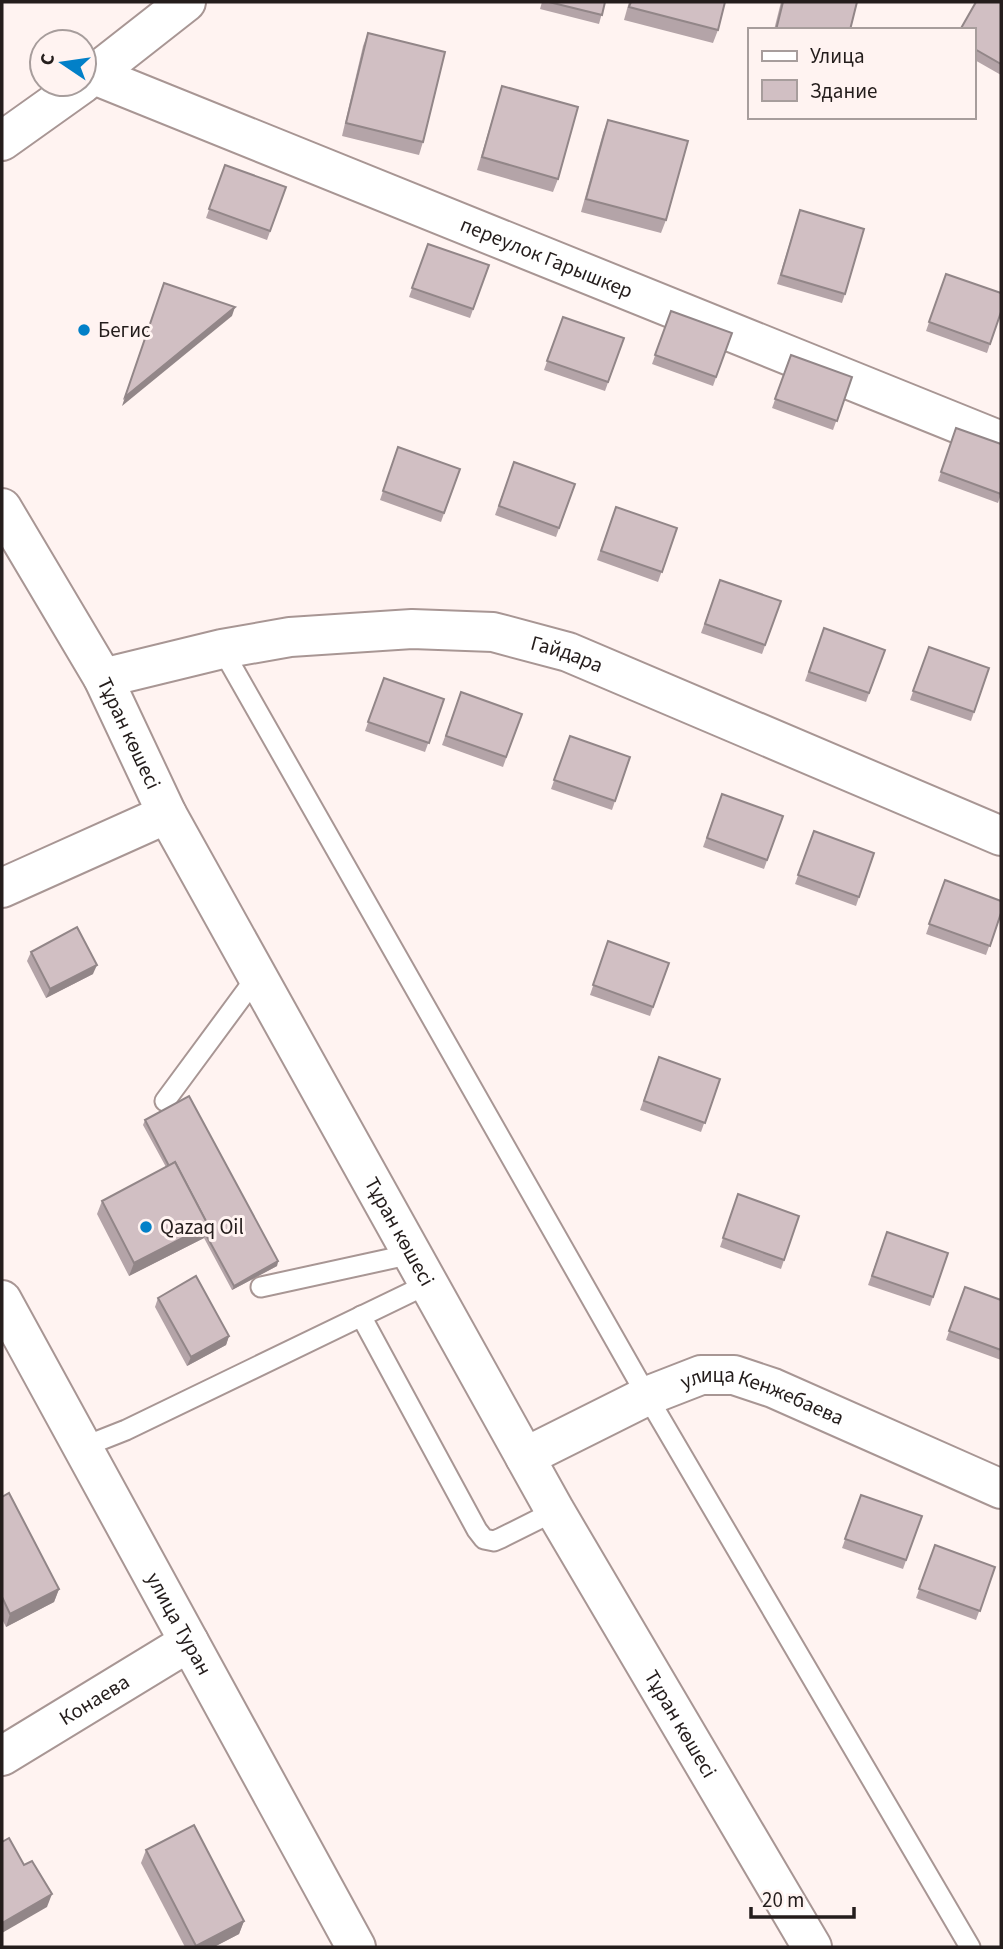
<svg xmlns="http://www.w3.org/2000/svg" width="1003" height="1949" font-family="'Source Sans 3',sans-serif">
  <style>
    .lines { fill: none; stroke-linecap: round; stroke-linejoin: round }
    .lane-casing { stroke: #a89694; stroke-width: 23 }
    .street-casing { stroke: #a89694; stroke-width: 42 }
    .secondary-casing { stroke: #a89694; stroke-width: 42 }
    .primary-casing { stroke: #a89694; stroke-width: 42 }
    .lane { stroke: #fff; stroke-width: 19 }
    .street { stroke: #fff; stroke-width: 38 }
    .secondary { stroke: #fff; stroke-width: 38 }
    .primary { stroke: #fff; stroke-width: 38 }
    .wall { fill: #b4a4a8 }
    .shaded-wall { fill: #928688 }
    .building { fill: #d1bfc3; stroke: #928688; stroke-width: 2 }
    .poi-dot { fill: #0280c8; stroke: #fff3f1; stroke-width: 2.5 }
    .labels { text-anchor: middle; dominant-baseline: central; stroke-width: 6; stroke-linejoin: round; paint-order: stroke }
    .street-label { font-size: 21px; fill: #241d1c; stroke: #fff3f1 }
    .poi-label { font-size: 21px; fill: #241d1c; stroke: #fff3f1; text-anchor: start }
  </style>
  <rect width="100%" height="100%" fill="#fff3f1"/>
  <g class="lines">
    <defs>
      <g id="lane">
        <polyline points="222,649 647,1396 970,1947"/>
        <polyline points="165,1101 258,975"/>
        <polyline points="261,1287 412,1254"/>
        <polyline points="361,1316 477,1530 484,1539 494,1541 501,1538 555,1511"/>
        <polyline points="83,1447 126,1430 428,1284"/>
      </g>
      <g id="street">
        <path id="s1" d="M 94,75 L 1001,441"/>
        <path id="s2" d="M 103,678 L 222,649 L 290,637 L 412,629 L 493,632 L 568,652 L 1001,836"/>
        <polyline points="2,888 167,814"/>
        <path id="s3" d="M 2,1300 L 356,1947"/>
        <path id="s4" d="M 525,1457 L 647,1396 L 701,1375 L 734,1375 L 773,1388 L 1001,1489"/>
        <path id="s5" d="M 2,1756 L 189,1642"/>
      </g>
      <g id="secondary">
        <polyline points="84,82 186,2"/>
        <polyline points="2,141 82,84"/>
      </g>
      <g id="primary">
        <path id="s6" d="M 2,508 L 103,678 L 167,814 L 555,1511 L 812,1947"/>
      </g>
    </defs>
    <use href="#lane" class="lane-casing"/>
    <use href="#street" class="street-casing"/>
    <use href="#secondary" class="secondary-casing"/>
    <use href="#primary" class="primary-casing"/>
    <use href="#lane" class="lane"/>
    <use href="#street" class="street"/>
    <use href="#secondary" class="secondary"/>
    <use href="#primary" class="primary"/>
  </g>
  <g class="wall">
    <polygon points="542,2 605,2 599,24 540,9"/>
    <polygon points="629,2 725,2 718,30 713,43 624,20"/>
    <polygon points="781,2 857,2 850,30 774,30"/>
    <polygon points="1001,2 1001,75 973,59 973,30"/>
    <polygon points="368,33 423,142 419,155 342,136 363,46"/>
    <polygon points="502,86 558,179 553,192 477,170"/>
    <polygon points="608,120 666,220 661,233 581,212 603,133"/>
    <polygon points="225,165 286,187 267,240 206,218"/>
    <polygon points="800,210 845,294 842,303 777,284"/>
    <polygon points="428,244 489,265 470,318 409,297"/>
    <polygon points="946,274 990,344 987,353 926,331"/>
    <polygon points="671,311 732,333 713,386 652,364"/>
    <polygon points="563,317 624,338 605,391 544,370"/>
    <polygon points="791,355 852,377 833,430 772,408"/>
    <polygon points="956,428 1001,444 1001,494 998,503 938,481"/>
    <polygon points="398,447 460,469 441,522 380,500"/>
    <polygon points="514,462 575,484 556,537 495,515"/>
    <polygon points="616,507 677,528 658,582 597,560"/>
    <polygon points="720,580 781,601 762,654 701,633"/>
    <polygon points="824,628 885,650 866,702 805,681"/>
    <polygon points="929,647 989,668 971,721 910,700"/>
    <polygon points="384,678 444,699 425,752 365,731"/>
    <polygon points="461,692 522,714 503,767 442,745"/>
    <polygon points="570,736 630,757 612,810 551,789"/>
    <polygon points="722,794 783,816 764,869 703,847"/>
    <polygon points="814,831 874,853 856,906 795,884"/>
    <polygon points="945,880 1001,913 986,955 926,934"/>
    <polygon points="608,941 669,963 650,1016 590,995"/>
    <polygon points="31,952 93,974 46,998 27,961"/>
    <polygon points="659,1057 720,1079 701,1132 640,1110"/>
    <polygon points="145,1120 278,1261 277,1266 232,1290 204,1238 129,1276 97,1214 102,1201 166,1167 143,1125"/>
    <polygon points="738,1194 799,1216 781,1269 720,1247"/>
    <polygon points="887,1232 948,1253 930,1306 868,1285"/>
    <polygon points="965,1287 1001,1300 1001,1360 946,1340"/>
    <polygon points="158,1298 229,1336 226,1345 187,1366 155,1307"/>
    <polygon points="861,1495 922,1516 903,1569 842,1548"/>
    <polygon points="2,1497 59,1589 54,1602 6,1627 2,1619"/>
    <polygon points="935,1545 995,1567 976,1620 916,1598"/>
    <polygon points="146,1850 244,1921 239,1934 214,1947 185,1947 141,1863"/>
  </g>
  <g class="shaded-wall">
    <polygon points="235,307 232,316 122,406 125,397"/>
    <polygon points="97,965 93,974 46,998 50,989"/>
    <polygon points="208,1225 204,1238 129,1276 134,1263"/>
    <polygon points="278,1261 277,1266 232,1290 234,1286"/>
    <polygon points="229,1336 226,1345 187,1366 191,1357"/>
    <polygon points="59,1589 54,1602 6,1627 10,1614"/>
    <polygon points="52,1894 47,1907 2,1933 2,1923"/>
    <polygon points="244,1921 239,1934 214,1947 195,1947"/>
  </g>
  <g class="building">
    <polygon points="549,2 605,2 602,15"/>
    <polygon points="631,2 725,2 718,30 629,7"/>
    <polygon points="783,2 857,2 850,30 776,30"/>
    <polygon points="976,2 1001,2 1001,64 973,48 973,30 960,30"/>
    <polygon points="368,33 445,52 423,142 346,123"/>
    <polygon points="502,86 578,107 558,179 482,157"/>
    <polygon points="608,120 688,141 666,220 586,199"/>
    <polygon points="225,165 286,187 270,231 209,209"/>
    <polygon points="800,210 864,229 845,294 781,275"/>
    <polygon points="428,244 489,265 473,309 412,288"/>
    <polygon points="946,274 1001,293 1001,312 990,344 929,322"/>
    <polygon points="164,283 235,307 125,397"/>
    <polygon points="671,311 732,333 716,377 655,355"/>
    <polygon points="563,317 624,338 608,382 547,361"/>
    <polygon points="791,355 852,377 837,421 775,399"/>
    <polygon points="956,428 1001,444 1001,494 941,472"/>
    <polygon points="398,447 460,469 444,513 383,491"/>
    <polygon points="514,462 575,484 559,528 499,506"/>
    <polygon points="616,507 677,528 662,572 601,551"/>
    <polygon points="720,580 781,601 765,645 705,624"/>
    <polygon points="824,628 885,650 869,693 809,672"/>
    <polygon points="929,647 989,668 974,712 913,691"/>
    <polygon points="384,678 444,699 429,743 368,722"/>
    <polygon points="461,692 522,714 506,757 446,736"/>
    <polygon points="570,736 630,757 615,801 554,780"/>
    <polygon points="722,794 783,816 767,860 707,838"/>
    <polygon points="814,831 874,853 859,897 798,875"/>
    <polygon points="945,880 1001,901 1001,913 990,946 929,924"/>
    <polygon points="77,927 97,965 50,989 31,952"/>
    <polygon points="608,941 669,963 653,1007 593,985"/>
    <polygon points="659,1057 720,1079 705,1123 644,1101"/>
    <polygon points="189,1096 278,1261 234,1286 205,1233 208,1225 175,1162 169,1166 145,1120"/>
    <polygon points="175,1162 208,1225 134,1263 102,1201"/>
    <polygon points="738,1194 799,1216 784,1260 723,1238"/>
    <polygon points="887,1232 948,1253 933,1297 872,1276"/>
    <polygon points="196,1276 229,1336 191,1357 158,1298"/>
    <polygon points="965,1287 1001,1300 1001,1350 949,1331"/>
    <polygon points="9,1493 59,1589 10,1614 2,1597 2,1497"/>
    <polygon points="861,1495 922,1516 906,1560 845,1539"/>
    <polygon points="935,1545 995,1567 980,1611 919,1589"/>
    <polygon points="194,1825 244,1921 196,1946 146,1850"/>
    <polygon points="9,1838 24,1865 32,1861 52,1894 2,1923 2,1842"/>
  </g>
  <g class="poi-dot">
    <circle cx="84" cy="330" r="7"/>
    <circle cx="146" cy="1227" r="7"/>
  </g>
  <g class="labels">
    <g class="street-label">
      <text stroke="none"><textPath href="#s1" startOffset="488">переулок Гарышкер</textPath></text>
      <text stroke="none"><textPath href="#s2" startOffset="472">Гайдара</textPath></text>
      <text stroke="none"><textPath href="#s6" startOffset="259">Тұран көшесі</textPath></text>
      <text stroke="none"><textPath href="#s6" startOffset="826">Тұран көшесі</textPath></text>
      <text stroke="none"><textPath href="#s4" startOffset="259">улица Кенжебаева</textPath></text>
      <text stroke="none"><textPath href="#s3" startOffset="369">улица Туран</textPath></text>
      <text stroke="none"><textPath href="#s5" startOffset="108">Конаева</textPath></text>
      <text stroke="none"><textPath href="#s6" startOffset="1393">Тұран көшесі</textPath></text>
    </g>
    <g class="poi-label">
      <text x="98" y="330">Бегис</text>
      <text x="160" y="1227">Qazaq Oil</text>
    </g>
  </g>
  <rect width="1003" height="1949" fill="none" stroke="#241d1c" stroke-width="7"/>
  <rect x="748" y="28" width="228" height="91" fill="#fff3f1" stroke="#a79d9c" stroke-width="2"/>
  <rect x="762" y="51" width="35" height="10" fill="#ffffff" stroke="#a79d9c" stroke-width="2"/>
  <text x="810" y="63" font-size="21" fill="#241d1c">Улица</text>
  <rect x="762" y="80" width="35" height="21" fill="#d1bfc3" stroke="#a79d9c" stroke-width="2"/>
  <text x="810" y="98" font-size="21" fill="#241d1c">Здание</text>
  <g transform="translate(63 63) rotate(283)"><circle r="33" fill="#fff3f1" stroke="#a79d9c" stroke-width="2"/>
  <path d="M0-5L12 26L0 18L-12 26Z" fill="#0280c8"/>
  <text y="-10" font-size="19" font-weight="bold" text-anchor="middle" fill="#241d1c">С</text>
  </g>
  <path d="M751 1907v10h103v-10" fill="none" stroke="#241d1c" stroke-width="3.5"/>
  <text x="762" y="1907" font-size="21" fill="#241d1c" stroke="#fff3f1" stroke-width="5" paint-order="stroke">20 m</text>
</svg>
